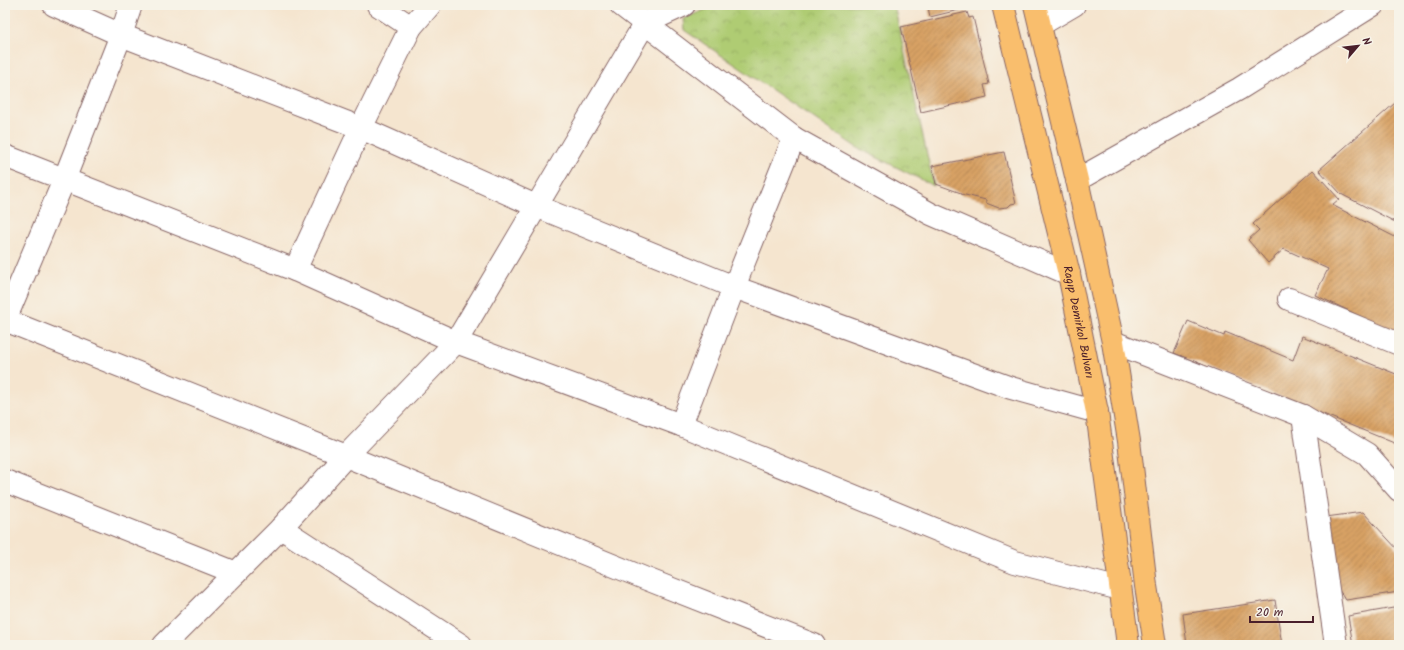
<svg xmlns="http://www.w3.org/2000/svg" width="1404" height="650" font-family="Kalam,sans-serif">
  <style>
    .park { fill: url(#park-crowns); stroke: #7c764f }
    .building { fill: url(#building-hatch) }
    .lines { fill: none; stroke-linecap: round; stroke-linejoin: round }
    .minor-casing { stroke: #866464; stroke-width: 24 }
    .major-casing { stroke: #866464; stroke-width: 24 }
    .minor { stroke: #fff; stroke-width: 22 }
    .major { stroke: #f9be6d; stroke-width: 22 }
    .labels { text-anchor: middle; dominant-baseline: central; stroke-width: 3.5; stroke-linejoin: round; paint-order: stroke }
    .street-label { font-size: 12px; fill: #4a1f2b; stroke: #f7f3e8 }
  </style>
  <defs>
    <pattern id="park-crowns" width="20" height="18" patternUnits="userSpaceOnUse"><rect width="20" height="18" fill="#afcc73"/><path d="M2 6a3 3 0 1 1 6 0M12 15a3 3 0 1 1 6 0" fill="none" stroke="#98af64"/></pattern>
    <pattern id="building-hatch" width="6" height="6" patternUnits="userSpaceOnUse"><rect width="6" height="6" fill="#d8a265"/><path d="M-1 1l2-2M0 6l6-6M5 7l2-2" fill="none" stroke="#b18353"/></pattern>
  </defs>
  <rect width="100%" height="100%" fill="#f7f3e8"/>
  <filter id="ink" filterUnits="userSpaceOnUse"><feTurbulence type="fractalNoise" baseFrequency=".025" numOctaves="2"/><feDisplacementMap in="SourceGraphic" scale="8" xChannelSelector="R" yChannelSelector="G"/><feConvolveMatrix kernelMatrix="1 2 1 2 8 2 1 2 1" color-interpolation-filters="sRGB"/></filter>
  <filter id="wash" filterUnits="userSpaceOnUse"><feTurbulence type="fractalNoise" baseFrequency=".012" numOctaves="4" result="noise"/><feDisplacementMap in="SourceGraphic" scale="16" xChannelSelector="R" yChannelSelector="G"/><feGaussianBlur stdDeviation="0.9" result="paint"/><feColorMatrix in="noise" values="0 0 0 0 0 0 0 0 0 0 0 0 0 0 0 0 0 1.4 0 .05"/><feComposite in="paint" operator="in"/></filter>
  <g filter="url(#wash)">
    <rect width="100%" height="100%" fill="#f5e5cf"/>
    <polygon class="park" points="716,5 894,5 934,186 856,147 684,30 683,19"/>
    <g id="blocks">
      <g class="building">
        <polygon points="923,5 971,5 971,7 930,17 928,7 923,8"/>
        <polygon points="967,12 969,18 973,17 989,84 984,85 987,97 921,112 901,27"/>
        <polygon points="1395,103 1399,106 1399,224 1341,194 1319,170"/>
        <polygon points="1004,152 1016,203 1011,204 1008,207 999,208 986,203 986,200 961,194 961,193 936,184 932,166"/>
        <polygon points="1313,170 1339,199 1332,205 1399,239 1399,334 1315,295 1328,269 1284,249 1268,263 1248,240 1259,230 1253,224"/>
        <polygon points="1188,321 1224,336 1225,332 1293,360 1302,336 1396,374 1399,368 1399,445 1174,353"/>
        <polygon points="1363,512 1399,551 1399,592 1346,600 1334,583 1326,517"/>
        <polygon points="1275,600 1282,645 1187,645 1183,614"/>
        <polygon points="1399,607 1399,645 1353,645 1348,616"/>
      </g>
    </g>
  </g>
  <g filter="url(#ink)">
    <use href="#blocks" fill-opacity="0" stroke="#866464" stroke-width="1"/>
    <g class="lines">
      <defs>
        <g id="minor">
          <polyline points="54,5 121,35 361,128 536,206 734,287 1011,388 1097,412"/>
          <polyline points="378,5 411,27"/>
          <polyline points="621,5 794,138 931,214 1069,274"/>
          <polyline points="1040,25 1074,5"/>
          <polyline points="5,156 295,270 456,342 681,425 1015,562 1120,589"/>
          <polyline points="1077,180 1239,89 1373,5"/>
          <polyline points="295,270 361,128 411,27 430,5"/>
          <polyline points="1289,299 1399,344"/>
          <polyline points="5,320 346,456 644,578 814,645"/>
          <polyline points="5,320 64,180 121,35 131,5"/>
          <polyline points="1113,342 1303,416 1367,454 1399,490"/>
          <polyline points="1303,416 1336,645"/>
          <polyline points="681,425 734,287 794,138"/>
          <polyline points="5,481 236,573"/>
          <polyline points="281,528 461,645"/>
          <polyline points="164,645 281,528 346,456 456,342 645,23 684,5"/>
        </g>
        <g id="major">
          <path id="s1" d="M 1003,5 L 1069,274 L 1097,412 L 1128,645"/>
          <polyline points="1035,5 1077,180 1113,342 1129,441 1146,586 1155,645"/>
        </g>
      </defs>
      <use href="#minor" class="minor-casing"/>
      <use href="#major" class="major-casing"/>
      <use href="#minor" class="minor"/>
      <use href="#major" class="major"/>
    </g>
  </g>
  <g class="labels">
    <g class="street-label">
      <text stroke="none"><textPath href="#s1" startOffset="326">Ragıp Demirkol Bulvarı</textPath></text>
    </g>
  </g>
  <rect width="1404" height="650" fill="none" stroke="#f7f3e8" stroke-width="20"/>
  <g transform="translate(1358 46) rotate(62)" stroke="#f7f3e8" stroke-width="3" paint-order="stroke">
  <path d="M0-3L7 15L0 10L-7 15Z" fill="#4a1f2b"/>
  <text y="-6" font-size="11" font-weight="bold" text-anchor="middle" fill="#4a1f2b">N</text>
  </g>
  <path d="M1250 616v6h63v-6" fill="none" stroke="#4a1f2b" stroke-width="2"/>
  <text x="1256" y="616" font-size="12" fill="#4a1f2b" stroke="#f7f3e8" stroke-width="3" paint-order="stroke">20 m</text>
</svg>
